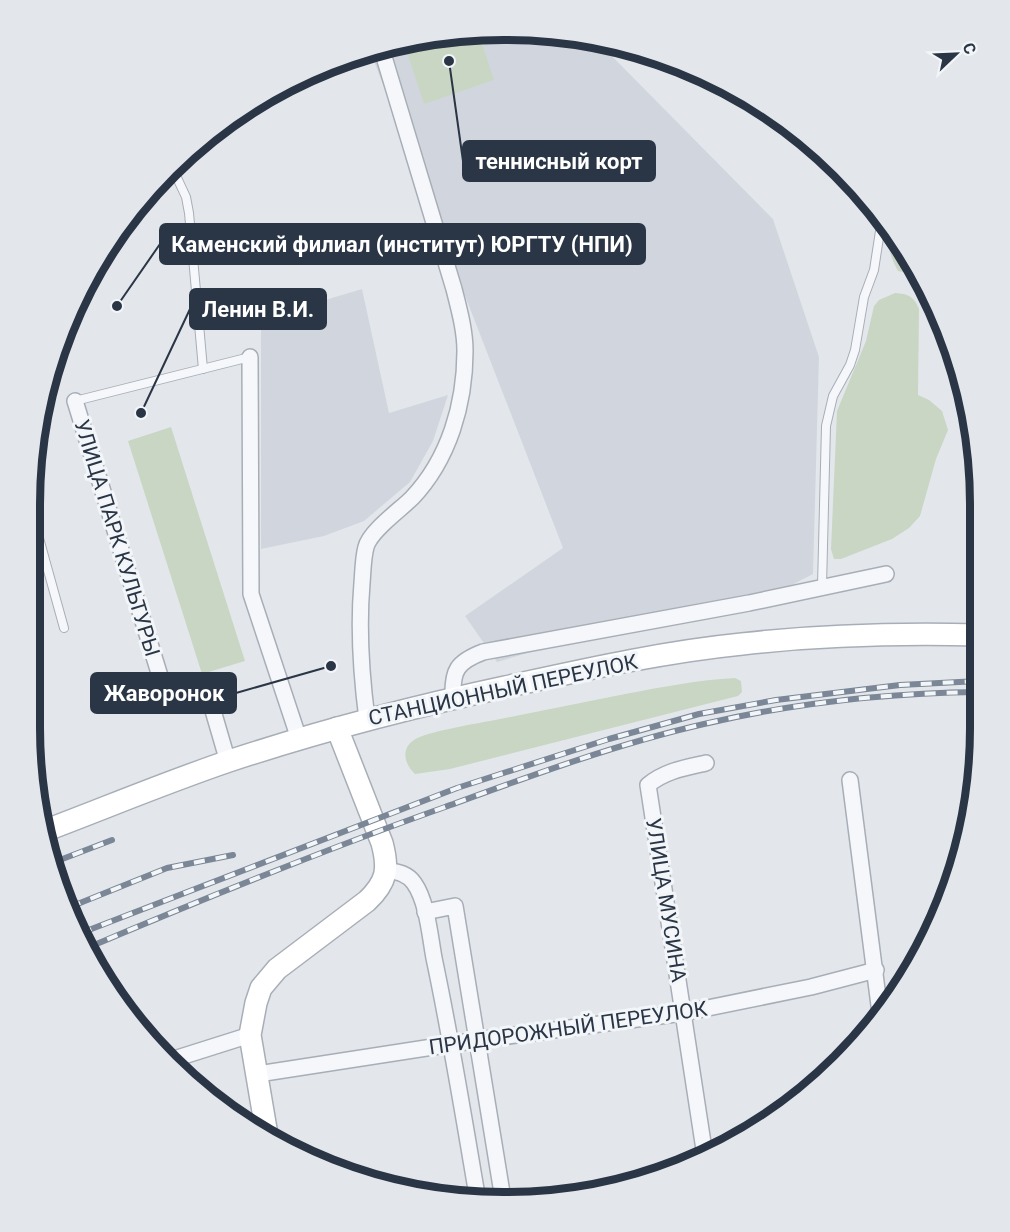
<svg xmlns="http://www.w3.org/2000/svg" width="1010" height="1232" font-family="Roboto,sans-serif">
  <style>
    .built { fill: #d1d6de }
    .green { fill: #c9d6c4 }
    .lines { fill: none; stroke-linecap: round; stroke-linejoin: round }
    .lane-casing { stroke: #a8aeb7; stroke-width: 10 }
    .street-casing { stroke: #a8aeb7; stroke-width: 18 }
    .secondary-casing { stroke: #a8aeb7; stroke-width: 24 }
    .lane { stroke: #f6f7fa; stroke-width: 8 }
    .street { stroke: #f6f7fa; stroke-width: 15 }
    .secondary { stroke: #fff; stroke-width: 21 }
    .rail-casing { stroke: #7b8796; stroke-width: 6 }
    .rail { stroke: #f3f6f9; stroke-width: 4; stroke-dasharray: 11; stroke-linecap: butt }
    .labels { text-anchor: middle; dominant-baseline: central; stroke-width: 6; stroke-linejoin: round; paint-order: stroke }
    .street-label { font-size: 21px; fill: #2a3545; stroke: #f3f6f9 }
    .rim { fill: none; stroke: #2a3545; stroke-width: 8 }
    .leader { fill: none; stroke: #2a3545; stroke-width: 2 }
    .callout-dot { fill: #2a3545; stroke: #f3f6f9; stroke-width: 2 }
    .callout { fill: #2a3545; stroke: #2a3545; stroke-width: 2 }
    .callout-label { font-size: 22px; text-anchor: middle; font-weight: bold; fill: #fff }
  </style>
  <rect width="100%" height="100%" fill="#e3e7ec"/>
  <g class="built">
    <polygon points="474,31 567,34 597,41 773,219 819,357 813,574 788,587 676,609 497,662 465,616 563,548 370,51 382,46"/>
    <polygon points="362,289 389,413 448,395 433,441 410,482 364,521 324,536 261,549 261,327 275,315"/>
  </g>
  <g class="green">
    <polygon points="478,31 494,80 424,104 404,43"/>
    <path d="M 893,234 L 915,269 L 907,273 L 898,271 C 892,260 888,250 889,238 Z"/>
    <path d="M 895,293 C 908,294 914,296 919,309 L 918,395 L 929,400 L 942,411 L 948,430 L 936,459 L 920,516 L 909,528 L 892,539 L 841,559 L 834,559 L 831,549 L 837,411 L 866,341 L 874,306 L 879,300 Z"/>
    <polygon points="171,427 245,661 202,674 128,441"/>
    <path d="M 735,678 L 741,681 L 742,692 L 738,696 L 450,769 L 415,774 C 405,765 400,749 414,740 C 425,732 474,724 490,721 C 535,712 580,703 625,694 C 662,687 698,680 735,678 Z"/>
  </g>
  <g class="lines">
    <defs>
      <g id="lane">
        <polyline points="172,167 186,197 189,213 203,369"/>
        <polyline points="75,401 250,357"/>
        <polyline points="31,528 39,538 64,628"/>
        <polyline points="822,586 826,426 833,396 850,365 855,350 864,297 874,270 880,231 885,222"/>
      </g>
      <g id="street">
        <polyline points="250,357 251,594 299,739"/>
        <polyline points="75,401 168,702 207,690 228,762"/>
        <path d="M 453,698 C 452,670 457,662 483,652 L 749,603 L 886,574"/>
        <path d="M 367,719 C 361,673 358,629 362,583 C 363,571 363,558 366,547 C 370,531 400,510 412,498 C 449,459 465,404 465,351 C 465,330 459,309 454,289 L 381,47"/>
        <polyline points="850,780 880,1013"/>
        <path d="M 386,870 C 397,872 407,873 414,883 C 427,901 430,936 434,958 C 451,1038 464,1119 478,1201"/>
        <polyline points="425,912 455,906 503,1199"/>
        <polyline points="171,1060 250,1035"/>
        <polyline points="258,1074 478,1040 683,1013 811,987 876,970"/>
        <path d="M 705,1156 L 648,785 C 665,771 684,768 706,763"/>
      </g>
      <g id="secondary">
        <path d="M 44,831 C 105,808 167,782 229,761 C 320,731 412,707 505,687 C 583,670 662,652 742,644 C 821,635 900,633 979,635"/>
        <path d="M 267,1135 L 250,1035 L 256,1003 L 261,988 L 277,969 L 367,901 C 387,882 389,869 382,843 L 337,728"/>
      </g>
    </defs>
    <use href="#lane" class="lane-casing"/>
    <use href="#street" class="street-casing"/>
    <use href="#secondary" class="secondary-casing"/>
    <use href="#lane" class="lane"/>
    <use href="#street" class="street"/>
    <use href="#secondary" class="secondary"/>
    <defs>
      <g id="rail">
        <polyline points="52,863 112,840"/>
        <polyline points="70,907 167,868 233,855"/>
        <polyline points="81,933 457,788 609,739 699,714 776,700 900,685 979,681"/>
        <path d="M 87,948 C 205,898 324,850 445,807 C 530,776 616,744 704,724 C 794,703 887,693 979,692"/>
      </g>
    </defs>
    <use href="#rail" class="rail-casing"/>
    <use href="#rail" class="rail"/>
  </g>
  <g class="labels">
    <g class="street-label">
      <text transform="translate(117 538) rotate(73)">УЛИЦА ПАРК КУЛЬТУРЫ</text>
      <text transform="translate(503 690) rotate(-12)">СТАНЦИОННЫЙ ПЕРЕУЛОК</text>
      <text transform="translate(666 900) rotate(81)">УЛИЦА МУСИНА</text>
      <text transform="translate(568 1028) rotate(-8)">ПРИДОРОЖНЫЙ ПЕРЕУЛОК</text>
    </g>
  </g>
  <path d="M0 0H1010V1232H0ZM504 40H506A464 464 0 0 1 970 504V728A464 464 0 0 1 506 1192H504A464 464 0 0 1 40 728V504A464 464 0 0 1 504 40Z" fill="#e3e7eb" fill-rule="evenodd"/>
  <path class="rim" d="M504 40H506A464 464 0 0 1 970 504V728A464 464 0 0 1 506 1192H504A464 464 0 0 1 40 728V504A464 464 0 0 1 504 40Z"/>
  <path class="leader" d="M449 61L463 161M117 306L160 244M141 413L190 309M331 666L236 693"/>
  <g class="callout-dot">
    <circle cx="449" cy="61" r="6"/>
    <circle cx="117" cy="306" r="6"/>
    <circle cx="141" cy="413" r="6"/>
    <circle cx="331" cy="666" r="6"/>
  </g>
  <g class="callout">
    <rect x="463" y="141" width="192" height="40" rx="6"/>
    <rect x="160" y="224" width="485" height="40" rx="6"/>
    <rect x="190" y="289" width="136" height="40" rx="6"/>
    <rect x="91" y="673" width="145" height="40" rx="6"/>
  </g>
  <g class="callout-label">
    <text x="559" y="169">теннисный корт</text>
    <text x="402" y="252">Каменский филиал (институт) ЮРГТУ (НПИ)</text>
    <text x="258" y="317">Ленин В.И.</text>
    <text x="164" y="701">Жаворонок</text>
  </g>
  <g transform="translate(956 54) rotate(67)" stroke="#f3f6f9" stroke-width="4.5" paint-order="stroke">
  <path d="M0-4.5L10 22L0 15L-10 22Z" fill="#2a3545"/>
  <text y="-9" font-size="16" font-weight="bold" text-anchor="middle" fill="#2a3545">С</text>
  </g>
</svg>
